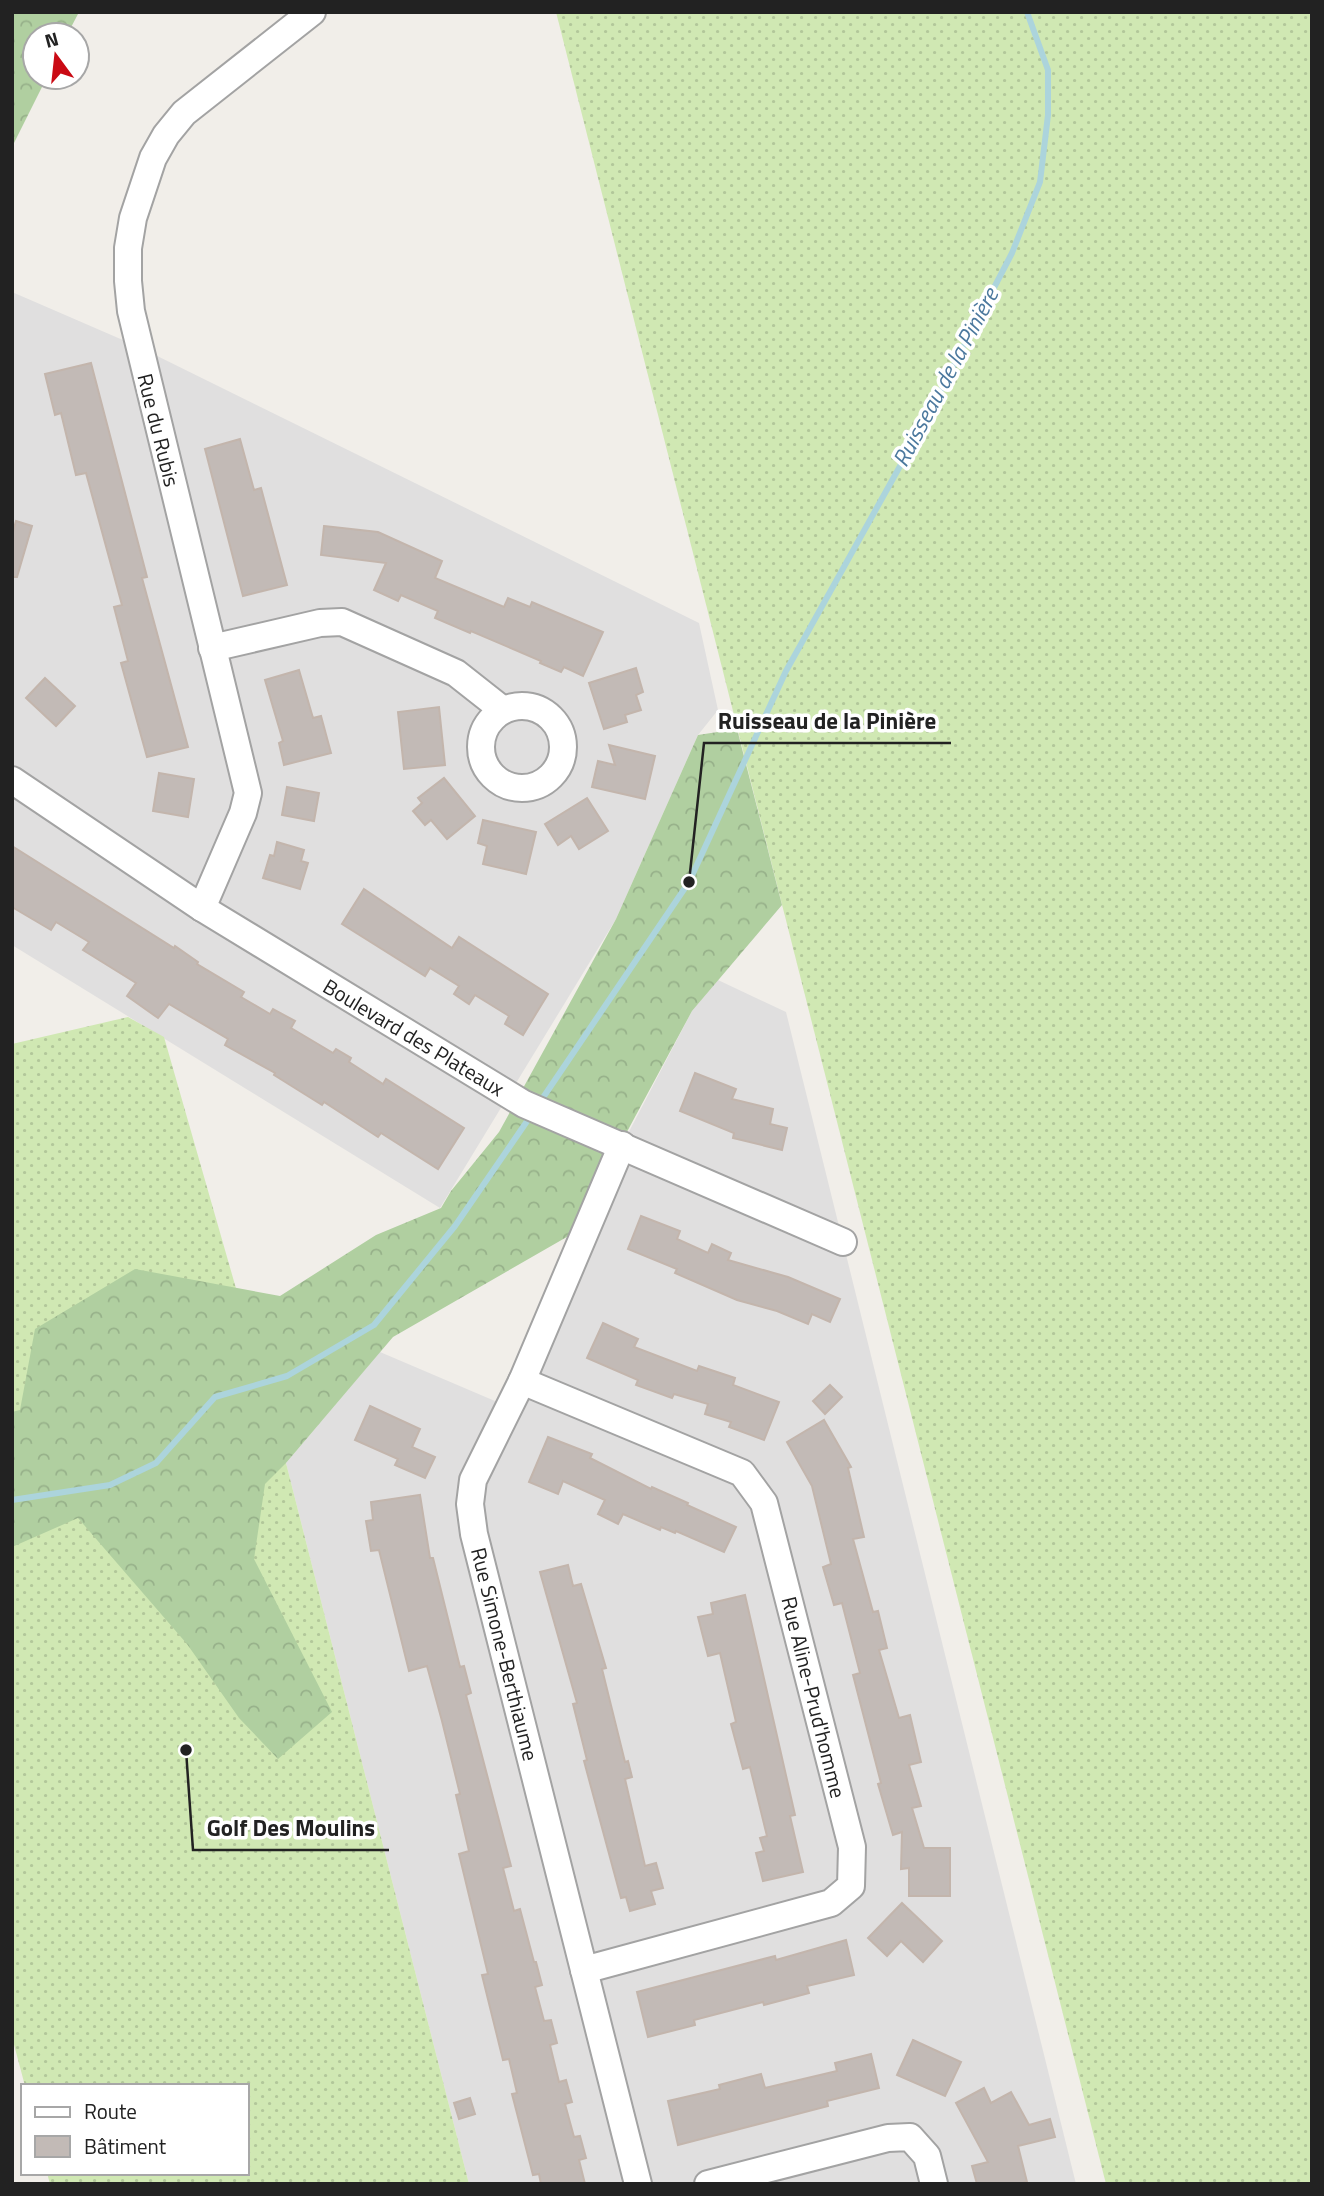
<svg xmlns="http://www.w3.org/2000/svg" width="1324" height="2196" font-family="'Titillium Web',sans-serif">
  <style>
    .residential { fill: #e0dfdf }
    .grass { fill: url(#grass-dots) }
    .forest { fill: url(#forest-crowns) }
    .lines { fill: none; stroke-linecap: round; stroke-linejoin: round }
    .stream { stroke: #acd4dc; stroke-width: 6 }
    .building { fill: #c2bab6; stroke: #c3b5ac; stroke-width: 2 }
    .street-casing { stroke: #a3a3a3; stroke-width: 30 }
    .street { stroke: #fff; stroke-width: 26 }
    .labels { text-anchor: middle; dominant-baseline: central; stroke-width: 7; stroke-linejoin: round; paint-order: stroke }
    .street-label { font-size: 21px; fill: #222; stroke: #fff }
    .water-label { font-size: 23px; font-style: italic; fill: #4c799e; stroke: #fff }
    .leader { fill: none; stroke: #222; stroke-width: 2.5 }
    .callout-dot { fill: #222; stroke: #fff; stroke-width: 2.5 }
    .callout-label { font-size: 23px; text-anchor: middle; font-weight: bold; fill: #222; stroke: #fff; stroke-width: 7; stroke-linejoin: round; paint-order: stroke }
  </style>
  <defs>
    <pattern id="grass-dots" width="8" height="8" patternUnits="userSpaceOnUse" patternTransform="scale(1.75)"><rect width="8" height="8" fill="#d0e8b3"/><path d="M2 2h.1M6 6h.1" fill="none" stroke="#b2c79a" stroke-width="1.8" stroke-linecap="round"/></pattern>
    <pattern id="forest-crowns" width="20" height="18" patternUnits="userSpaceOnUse" patternTransform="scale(1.75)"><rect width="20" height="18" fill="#b0cfa0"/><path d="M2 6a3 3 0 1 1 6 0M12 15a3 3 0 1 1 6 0" fill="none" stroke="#97b18a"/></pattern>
  </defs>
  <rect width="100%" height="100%" fill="#f1eee9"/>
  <g class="residential">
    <polygon points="12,292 139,347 699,623 718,710 698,735 616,919 440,1208 12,945"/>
    <polygon points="718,980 786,1012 1076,2184 469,2184 286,1463 380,1352 509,1407 622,1145 692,1011"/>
  </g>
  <g class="grass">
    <polygon points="556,12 1312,12 1312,2184 1106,2184"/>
    <polygon points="128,1017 164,1037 286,1463 469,2184 50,2184 47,2173 247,2173 247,2086 25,2086 12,2037 12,1044"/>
  </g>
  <g class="forest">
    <polygon points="12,12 78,14 67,35 35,35 35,77 47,77 13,145"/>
    <polygon points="737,729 782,905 692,1011 572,1234 393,1337 286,1463 265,1484 254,1559 332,1712 278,1759 239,1718 187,1644 78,1518 12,1547 12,1412 20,1410 35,1329 135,1269 280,1296 376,1235 441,1208 451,1191 499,1132 616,919 698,735"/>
  </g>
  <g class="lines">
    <g class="stream">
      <polyline points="538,1105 689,882 786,671 919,432 1012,253 1040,182 1048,115 1048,70 1027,12"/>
      <polyline points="12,1500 110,1485 156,1463 215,1397 287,1376 374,1325 455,1226 532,1114"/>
    </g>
  </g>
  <g class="building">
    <polygon points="91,363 147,577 142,578 188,747 147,757 121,663 128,661 114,607 122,605 86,473 76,475 61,413 55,415 45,374"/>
    <polygon points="240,439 254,490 261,488 287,585 243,596 205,449"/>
    <polygon points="16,521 32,526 17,577 12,577 12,535"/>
    <polygon points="324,526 378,532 442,561 435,578 504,607 508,598 530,607 532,602 603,632 583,676 564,667 561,672 540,663 541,661 471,631 470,633 435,618 438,611 401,595 398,601 374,590 386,563 321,555"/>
    <polygon points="636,668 643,692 636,695 641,710 625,715 627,722 604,729 589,683"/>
    <polygon points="299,670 313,718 321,716 331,753 284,765 279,743 283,741 265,680"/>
    <polygon points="45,678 75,706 56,726 26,698"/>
    <polygon points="439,707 445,765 404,769 398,712"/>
    <polygon points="609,745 655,756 645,799 592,787 598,761 615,765"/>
    <polygon points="159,773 194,779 188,817 153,811"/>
    <polygon points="444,778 475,816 447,839 431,820 425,825 413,811 422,803 418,798"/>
    <polygon points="287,787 319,793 314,821 282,815"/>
    <polygon points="587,798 608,831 579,849 571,836 558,845 545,824"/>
    <polygon points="483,820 536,832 526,874 483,864 487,846 478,843"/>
    <polygon points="277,842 304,850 301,861 308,863 300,889 263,878 270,855 274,856"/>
    <polygon points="12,846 174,948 175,946 198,962 197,964 244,992 241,997 270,1014 273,1009 295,1021 291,1028 333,1053 336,1049 351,1058 349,1062 383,1084 386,1079 464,1128 438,1169 381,1133 378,1137 324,1102 322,1105 274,1075 275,1073 225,1045 228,1039 169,1004 158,1018 127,996 136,983 83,950 89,942 56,922 51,930 12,907"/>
    <polygon points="364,889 452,948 459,937 548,994 523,1035 505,1024 509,1016 475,995 469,1004 454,994 459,986 430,968 425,976 342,924"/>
    <polygon points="695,1073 736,1089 732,1099 773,1109 770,1124 787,1128 782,1150 733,1138 734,1133 680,1111"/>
    <polygon points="641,1216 680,1231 677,1239 708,1253 712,1244 731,1253 728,1260 788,1277 840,1299 830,1322 812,1314 808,1324 777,1311 737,1300 675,1273 677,1269 628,1249"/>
    <polygon points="603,1323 638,1339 634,1347 697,1371 699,1366 735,1378 733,1385 779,1402 764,1440 729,1427 731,1422 705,1414 708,1404 674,1394 672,1398 636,1385 638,1380 587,1358"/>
    <polygon points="830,1385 842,1397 825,1414 813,1401"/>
    <polygon points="370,1406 420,1429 412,1447 435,1457 425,1478 395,1465 398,1459 355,1440"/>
    <polygon points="824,1420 851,1467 848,1468 864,1537 853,1539 873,1612 878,1611 887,1648 879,1650 899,1718 910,1715 921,1762 909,1765 921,1806 912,1808 924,1848 950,1848 950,1896 909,1896 909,1868 901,1869 902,1832 893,1835 878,1784 881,1783 853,1675 860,1673 842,1603 834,1605 823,1567 831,1564 812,1486 787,1442"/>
    <polygon points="548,1437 592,1454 590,1458 651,1489 652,1487 688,1503 687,1505 736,1527 724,1552 676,1531 675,1533 661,1527 660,1530 623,1514 618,1524 598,1514 605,1500 563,1481 558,1494 529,1482"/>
    <polygon points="420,1495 430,1558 433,1558 460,1667 464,1666 471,1693 466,1695 511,1866 503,1868 514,1911 520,1909 534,1962 536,1962 542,1985 535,1987 544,2021 551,2020 557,2043 550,2045 559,2082 566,2080 572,2102 565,2104 574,2137 580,2136 586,2158 579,2160 585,2184 541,2184 539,2174 533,2175 512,2094 517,2093 509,2059 503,2060 482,1975 488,1974 459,1854 469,1851 456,1795 460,1794 442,1721 427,1666 409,1671 379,1550 371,1551 366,1521 373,1520 371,1502"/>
    <polygon points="568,1565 573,1586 581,1584 606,1668 602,1669 625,1762 628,1761 632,1777 625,1779 645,1866 656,1863 663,1888 651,1891 655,1904 630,1911 626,1897 621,1898 584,1761 587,1760 573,1704 577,1703 540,1572"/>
    <polygon points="745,1595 795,1815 790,1816 803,1872 763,1881 756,1853 764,1851 760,1838 767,1836 750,1767 743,1769 731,1724 736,1722 720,1653 708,1656 698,1617 713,1614 711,1603"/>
    <polygon points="902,1903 942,1941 923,1962 901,1941 887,1956 868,1938"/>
    <polygon points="846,1940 854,1975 807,1986 809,1993 764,2005 763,2002 694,2020 695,2025 648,2037 637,1992 775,1956 776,1960"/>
    <polygon points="913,2040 961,2062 945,2096 897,2075"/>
    <polygon points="871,2054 879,2088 827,2101 828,2106 678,2145 668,2101 720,2089 719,2085 761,2074 765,2088 837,2071 835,2063"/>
    <polygon points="984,2088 991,2103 1011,2092 1029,2125 1050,2119 1055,2137 1018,2146 1027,2182 1018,2184 977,2184 972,2166 988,2162 956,2103"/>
    <polygon points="470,2098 475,2114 459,2119 454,2103"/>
  </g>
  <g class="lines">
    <defs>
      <g id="street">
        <polyline points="212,648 320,623 342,622 456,673 503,710"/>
        <circle cx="522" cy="747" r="41"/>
        <polyline points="12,780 202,908 524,1104 843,1242"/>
        <polyline points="202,908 243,813 248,793 131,311 128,281 128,248 133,218 153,158 166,135 184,113 312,12"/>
        <polyline points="622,1145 522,1381 473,1480 470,1504 474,1534 638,2184"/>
        <polyline points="522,1381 742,1473 764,1503 852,1847 851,1886 831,1903 584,1970"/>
        <polyline points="708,2184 888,2138 910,2137 927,2156 934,2184"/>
      </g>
    </defs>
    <use href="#street" class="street-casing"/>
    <use href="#street" class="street"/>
  </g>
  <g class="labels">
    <g class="street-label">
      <text transform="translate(159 430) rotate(76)">Rue du Rubis</text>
      <text transform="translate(414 1037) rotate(31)">Boulevard des Plateaux</text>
      <text transform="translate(505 1654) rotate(76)">Rue Simone-Berthiaume</text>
      <text transform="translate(814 1697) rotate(76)">Rue Aline-Prud'homme</text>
    </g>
    <g class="water-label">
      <text transform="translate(945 377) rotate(-62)">Ruisseau de la Pinière</text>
    </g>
  </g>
  <path class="leader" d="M689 882L704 743H951M186 1750L193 1850H389"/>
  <g class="callout-dot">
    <circle cx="689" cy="882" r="7"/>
    <circle cx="186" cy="1750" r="7"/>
  </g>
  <g class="callout-label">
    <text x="827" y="729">Ruisseau de la Pinière</text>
    <text x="291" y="1836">Golf Des Moulins</text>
  </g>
  <rect width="1324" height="2196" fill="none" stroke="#222222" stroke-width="28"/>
  <rect x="21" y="2084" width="228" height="91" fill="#ffffff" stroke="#a7a7a7" stroke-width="2"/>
  <rect x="35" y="2107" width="35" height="10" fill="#ffffff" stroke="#a7a7a7" stroke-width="2"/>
  <text x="84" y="2119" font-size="21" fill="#222222">Route</text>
  <rect x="35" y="2136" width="35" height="21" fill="#c2bab6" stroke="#a7a7a7" stroke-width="2"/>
  <text x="84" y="2154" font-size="21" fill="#222222">Bâtiment</text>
  <g transform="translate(56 56) rotate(345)"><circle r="33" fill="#ffffff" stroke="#a7a7a7" stroke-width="2"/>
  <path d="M0-5L12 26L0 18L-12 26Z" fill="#ca0a14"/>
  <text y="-10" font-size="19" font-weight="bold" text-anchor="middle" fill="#222222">N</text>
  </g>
</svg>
